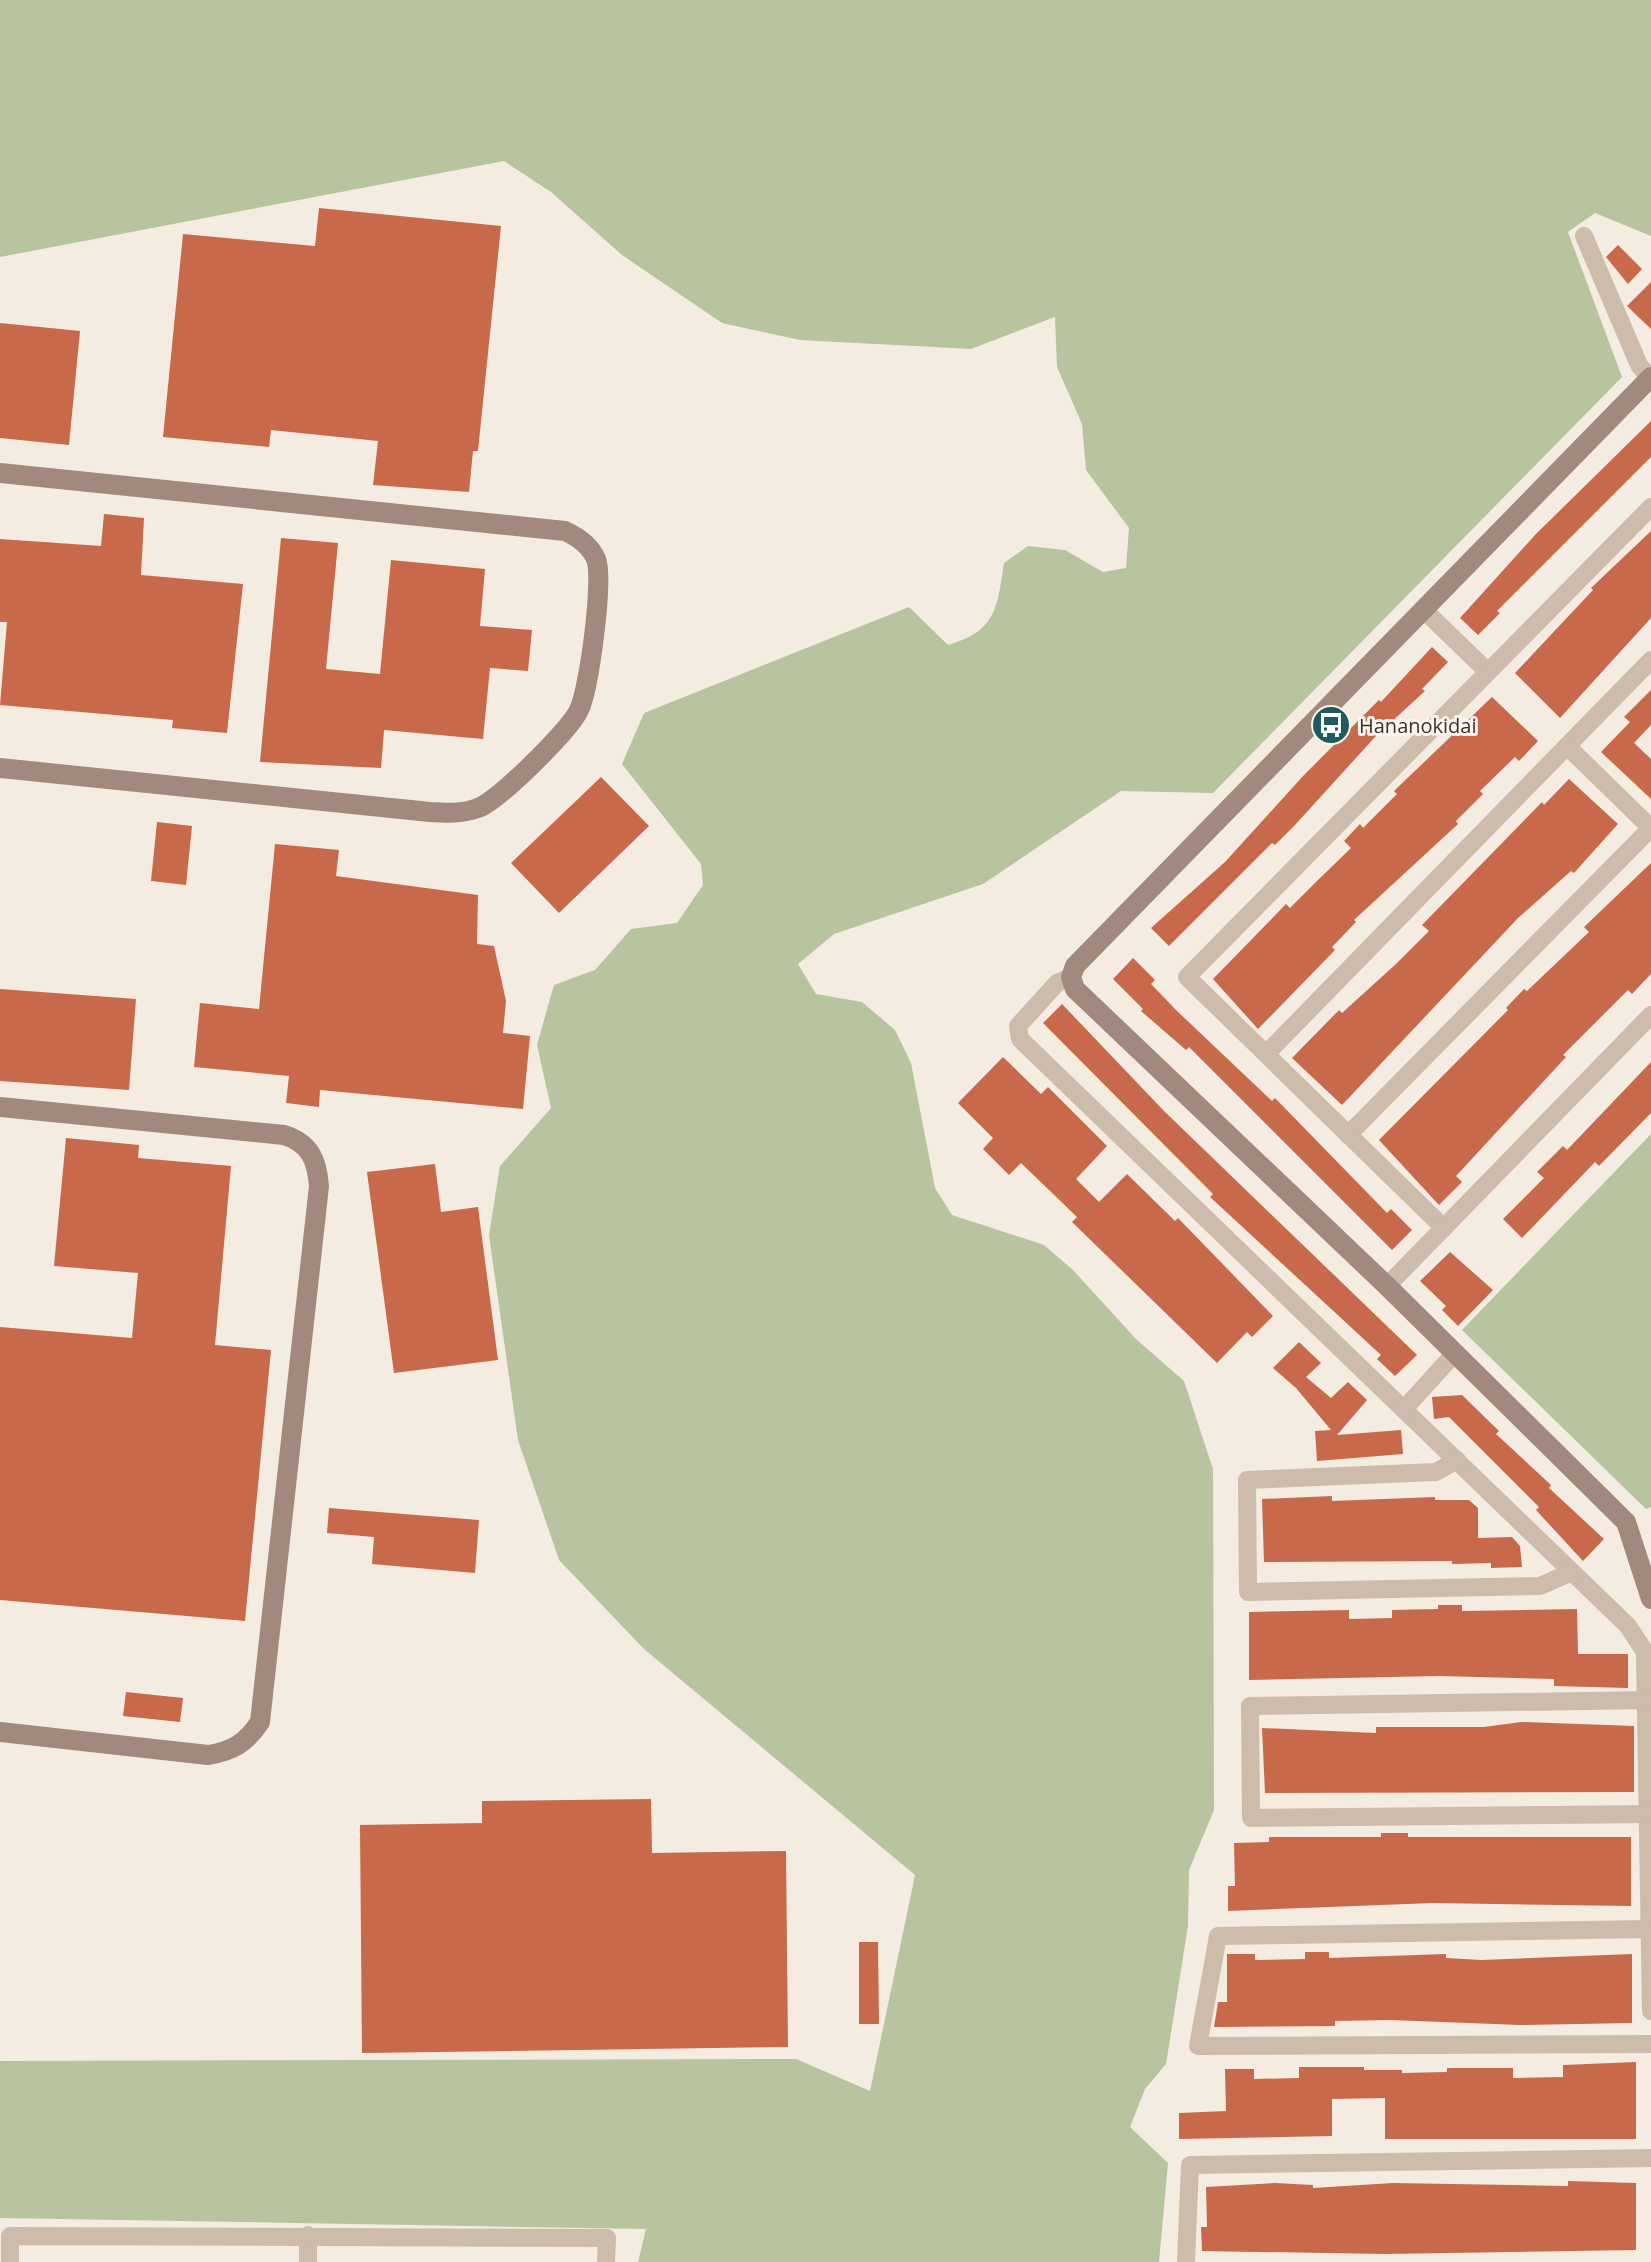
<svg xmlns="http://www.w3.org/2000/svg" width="1651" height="2262" font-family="'Open Sans',sans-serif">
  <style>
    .green { fill: #b8c4a0 }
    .building { fill: #c8694b }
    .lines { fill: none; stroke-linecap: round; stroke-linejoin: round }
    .street { stroke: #cdbbac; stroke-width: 18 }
    .secondary { stroke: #a18a7d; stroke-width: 20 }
    .labels { text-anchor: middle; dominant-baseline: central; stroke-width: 6; stroke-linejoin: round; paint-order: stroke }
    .poi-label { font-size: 20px; fill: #3b302b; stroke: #fbf5ee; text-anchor: start }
  </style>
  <rect width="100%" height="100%" fill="#f4ebe1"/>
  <g class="green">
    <path d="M 0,0 L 1651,0 L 1651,236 L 1595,213 L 1568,232 L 1622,377 L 1213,793 L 1121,791 L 983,884 L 834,934 L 798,964 L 816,994 L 862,1002 L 895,1030 L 911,1063 L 935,1188 L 952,1215 L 1044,1245 L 1073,1270 L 1136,1339 L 1184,1381 L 1213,1469 L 1214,1810 L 1189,1870 L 1188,1926 L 1166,2064 L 1145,2089 L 1130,2127 L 1168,2163 L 1159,2262 L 638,2262 L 646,2229 L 0,2218 L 0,2061 L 796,2059 L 870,2091 L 915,1875 L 644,1649 L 559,1560 L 518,1440 L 489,1235 L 500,1166 L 551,1108 L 537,1045 L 554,985 L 595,970 L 631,929 L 677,923 L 703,885 L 701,864 L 622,764 L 644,713 L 909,607 L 948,645 C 996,631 997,609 1004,563 L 1028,546 L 1065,550 L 1103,572 L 1126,568 L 1129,528 L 1086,470 L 1082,424 L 1057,367 L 1055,317 L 971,349 L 800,340 L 722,323 L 622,255 L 551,192 L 504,161 L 0,257 Z"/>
    <polygon points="1651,1134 1651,1507 1646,1509 1462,1330"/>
  </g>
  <g class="building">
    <polygon points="319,208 501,226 478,451 473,451 469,492 373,485 378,441 271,430 269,447 163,437 183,234 315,246"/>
    <polygon points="1618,245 1642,269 1628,284 1606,257"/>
    <polygon points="1651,282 1651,329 1627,306"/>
    <polygon points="0,323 80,331 69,445 0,438"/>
    <polygon points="1651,421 1651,457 1497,611 1500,613 1478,635 1460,618 1536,534"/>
    <polygon points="104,514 144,518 141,575 243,584 227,733 172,728 173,720 0,705 7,622 0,622 0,539 101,546"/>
    <polygon points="1651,531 1651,618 1560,718 1515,673 1593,590 1591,588"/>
    <polygon points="281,538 338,543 326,669 380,674 391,560 485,569 480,626 532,630 528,671 490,668 483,739 384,730 381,768 260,762"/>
    <polygon points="1432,647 1448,662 1422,689 1425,691 1375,737 1295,825 1275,845 1272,843 1169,946 1151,928 1225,862 1304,775 1379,700 1381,702"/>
    <polygon points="1651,690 1651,725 1634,743 1651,759 1651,799 1601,752 1630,722 1624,717"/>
    <polygon points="1492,697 1538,741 1519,761 1515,757 1480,791 1483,794 1456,821 1458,824 1354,920 1356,922 1332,947 1335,950 1258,1029 1213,979 1286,904 1290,908 1316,882 1351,848 1344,841 1360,824 1363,828 1397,794 1394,791"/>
    <polygon points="601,777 649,826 559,913 511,863"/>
    <polygon points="1569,779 1618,824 1574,873 1571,871 1518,918 1342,1105 1292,1058 1339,1010 1342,1013 1396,964 1429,931 1422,925 1542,802 1544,805"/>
    <polygon points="157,822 192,826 186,885 151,881"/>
    <polygon points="275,844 339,850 336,876 478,895 477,944 494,946 506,1001 503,1033 530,1036 523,1109 320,1090 319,1107 286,1103 289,1076 194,1067 200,1003 259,1009"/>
    <polygon points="1651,863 1651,974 1632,994 1628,990 1563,1055 1566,1057 1456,1176 1462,1182 1439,1205 1379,1140 1508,1010 1506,1008 1524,989 1527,991 1589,932 1584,927"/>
    <polygon points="1133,958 1155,980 1151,984 1177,1011 1272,1101 1275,1098 1387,1213 1391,1209 1412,1230 1392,1250 1189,1047 1186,1050 1141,1011 1143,1009 1113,979"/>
    <polygon points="0,989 136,999 129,1090 0,1081"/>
    <polygon points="1062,1004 1164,1111 1417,1355 1395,1376 1377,1359 1381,1355 1210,1197 1213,1194 1043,1023"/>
    <polygon points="1003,1057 1041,1094 1048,1087 1107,1146 1076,1179 1099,1202 1127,1174 1175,1221 1178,1218 1273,1316 1252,1337 1247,1332 1217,1363 1072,1222 1077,1217 1021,1163 1009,1175 983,1149 993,1138 958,1103"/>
    <polygon points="1651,1062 1651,1113 1599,1166 1595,1162 1522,1238 1503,1219 1544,1178 1537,1172 1563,1146 1567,1150"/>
    <polygon points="66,1138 139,1145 138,1158 231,1166 215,1345 271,1350 245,1621 0,1600 0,1327 132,1338 138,1273 54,1266"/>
    <polygon points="435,1164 441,1212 478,1207 498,1360 394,1373 367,1172"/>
    <polygon points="1450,1252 1493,1290 1458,1326 1442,1310 1446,1306 1420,1281"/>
    <polygon points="1299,1342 1321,1363 1306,1377 1331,1398 1348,1382 1367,1400 1337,1435 1401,1430 1403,1454 1317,1461 1315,1431 1331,1430 1296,1388 1273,1368"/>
    <polygon points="1462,1395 1499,1431 1496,1434 1551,1485 1549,1488 1604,1539 1583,1561 1536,1510 1539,1507 1449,1417 1434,1419 1432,1397"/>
    <polygon points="1332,1496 1332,1501 1435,1497 1435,1500 1469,1500 1478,1508 1478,1538 1512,1537 1520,1546 1522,1567 1491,1568 1491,1563 1452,1564 1452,1561 1264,1562 1262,1499"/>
    <polygon points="329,1508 479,1520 475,1573 372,1564 374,1537 327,1533"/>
    <polygon points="1438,1605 1462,1605 1462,1611 1577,1609 1578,1654 1628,1654 1628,1688 1554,1686 1554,1679 1439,1676 1249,1680 1249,1612 1349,1610 1349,1619 1392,1618 1392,1610 1438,1609"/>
    <polygon points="126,1692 183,1698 180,1722 123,1716"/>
    <polygon points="1521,1722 1634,1726 1634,1792 1265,1793 1262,1728 1376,1733 1376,1727 1484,1727"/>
    <polygon points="651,1799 652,1853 786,1851 788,2047 362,2053 360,1825 482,1823 482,1801"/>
    <polygon points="1381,1833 1408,1833 1408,1837 1631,1837 1631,1906 1433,1903 1228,1911 1228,1886 1235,1886 1234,1843 1269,1842 1269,1837 1381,1837"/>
    <polygon points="859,1942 878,1942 879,2024 859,2024"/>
    <polygon points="1305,1952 1329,1952 1329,1958 1446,1954 1446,1958 1482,1960 1632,1954 1632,2023 1520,2025 1390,2020 1335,2021 1335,2026 1214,2027 1218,2002 1227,2002 1227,1954 1255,1954 1255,1960 1305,1959"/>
    <polygon points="1636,2062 1636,2139 1385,2139 1385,2098 1332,2099 1332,2136 1179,2139 1179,2113 1226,2111 1225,2069 1254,2069 1254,2079 1299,2078 1299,2067 1364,2067 1364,2070 1402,2070 1402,2073 1447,2072 1447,2068 1513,2068 1513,2078 1563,2077 1563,2065"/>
    <polygon points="1568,2181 1636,2183 1636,2250 1385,2254 1202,2251 1201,2227 1207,2227 1206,2187 1275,2183 1313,2185 1313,2188 1393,2183 1568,2186"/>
  </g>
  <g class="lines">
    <g class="street">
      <polyline points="1584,236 1639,365 1650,378"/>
      <polyline points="1424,610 1488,672"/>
      <polyline points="1071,977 1057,983 1018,1026 1020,1039 1628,1626 1645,1652 1651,2011"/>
      <polyline points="1266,1054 1651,660"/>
      <polyline points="1348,1135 1651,828 1567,746"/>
      <polyline points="1444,1228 1187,977 1651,507"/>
      <polyline points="1387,1286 1651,1015"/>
      <polyline points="1405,1408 1455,1353"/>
      <polyline points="1457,1460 1436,1472 1247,1480 1248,1592 1540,1586 1572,1572"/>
      <polyline points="1649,1700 1250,1706 1251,1818 1649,1814"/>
      <polyline points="1650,1929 1218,1936 1198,2046 1651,2044"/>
      <polyline points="308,2235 308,2262"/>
      <polyline points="10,2262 10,2236 607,2238 606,2262"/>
      <polyline points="1186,2262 1190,2165 1651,2158"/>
    </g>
    <g class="secondary">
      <polyline points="1651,377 1075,966 1071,977 1075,989 1387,1286 1626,1522 1651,1599"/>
      <path d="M 0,473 L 565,531 C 578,537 590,545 596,559 C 604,578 589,690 579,710 C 570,730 497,802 478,808 C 462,814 446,813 430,812 L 0,768"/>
      <path d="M 0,1107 L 284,1135 C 310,1143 317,1160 319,1186 L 260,1722 C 246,1743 233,1751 208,1755 L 0,1732"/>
    </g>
  </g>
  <defs>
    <symbol id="bus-disc" viewBox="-11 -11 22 22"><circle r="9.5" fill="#1f5a5e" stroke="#fbf5ee"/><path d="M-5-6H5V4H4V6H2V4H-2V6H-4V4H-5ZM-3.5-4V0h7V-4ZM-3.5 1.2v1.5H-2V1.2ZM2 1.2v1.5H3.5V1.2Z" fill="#fff"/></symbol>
  </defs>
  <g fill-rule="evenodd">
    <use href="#bus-disc" x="1309" y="703" width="44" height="44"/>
  </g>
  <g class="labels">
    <g class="poi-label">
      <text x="1359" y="725">Hananokidai</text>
    </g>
  </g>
</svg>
